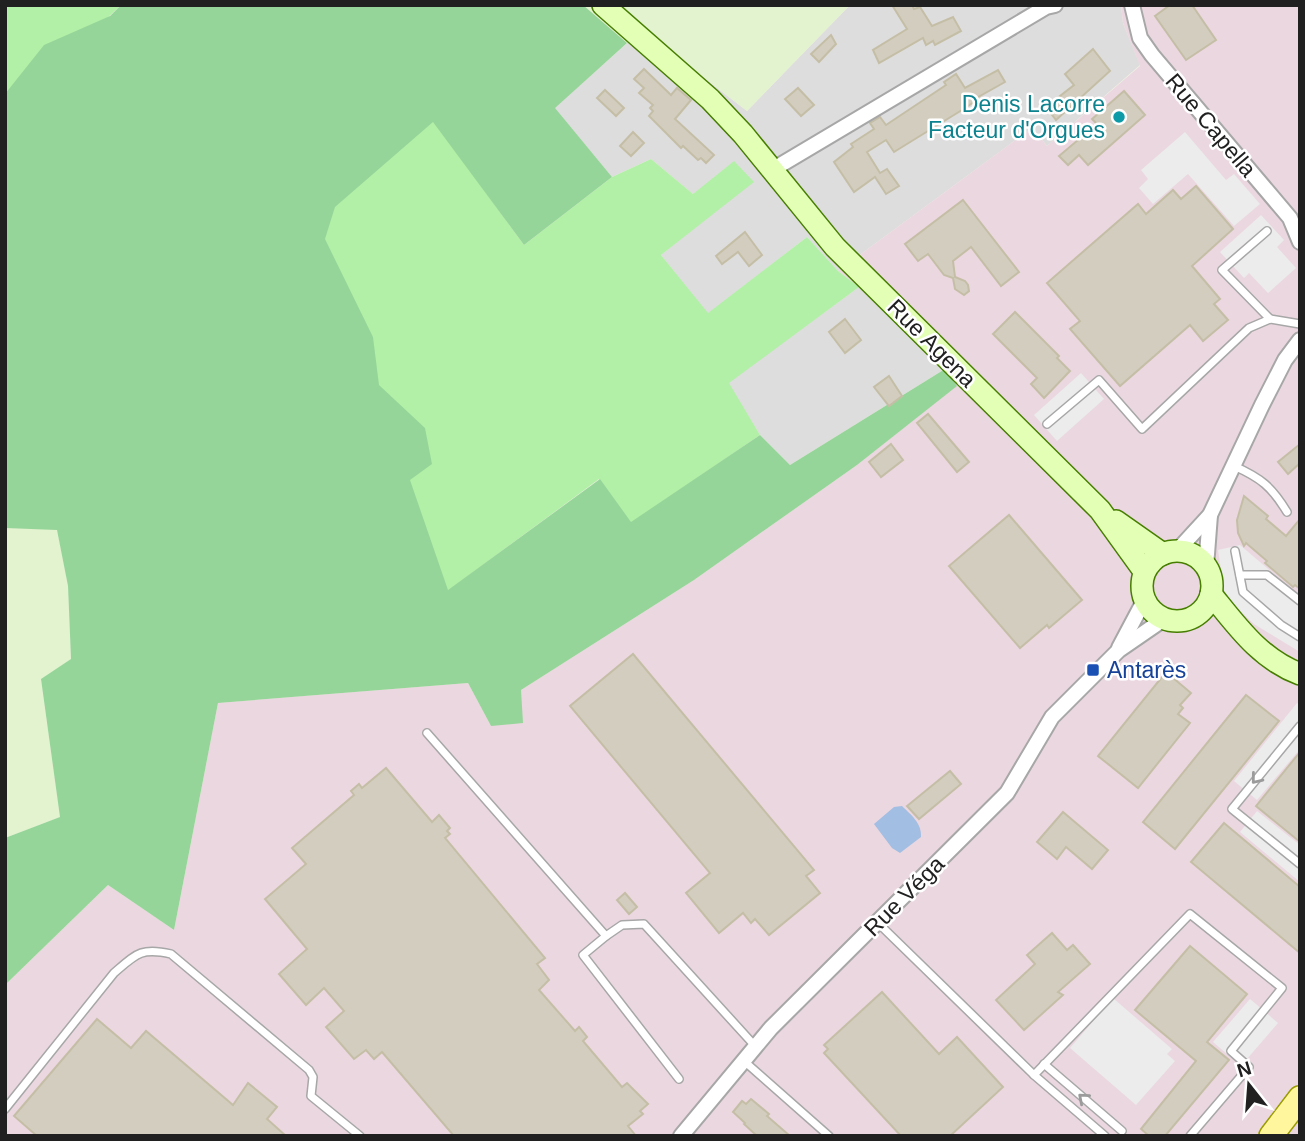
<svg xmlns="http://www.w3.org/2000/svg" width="1305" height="1141" font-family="Helvetica,sans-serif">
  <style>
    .residential { fill: #dedddd }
    .industrial { fill: #ebd7e0 }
    .farmland { fill: #e3f2cf }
    .grass { fill: #b2f0a7 }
    .forest { fill: #96d599 }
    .parking { fill: #ececec }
    .water { fill: #a2bee3 }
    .building { fill: #d2cdbe; stroke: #c5bea6; stroke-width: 2 }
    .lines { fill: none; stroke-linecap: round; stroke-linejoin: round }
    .service-casing { stroke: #a7a7a7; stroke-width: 10 }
    .minor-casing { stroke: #a7a7a7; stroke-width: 18 }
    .secondary-casing { stroke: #467e00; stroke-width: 24 }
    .primary-casing { stroke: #9b9c00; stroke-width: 26 }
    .service { stroke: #fff; stroke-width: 7 }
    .minor { stroke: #fff; stroke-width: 14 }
    .secondary { stroke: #e3ffb6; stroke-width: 21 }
    .primary { stroke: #fff69d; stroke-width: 23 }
    .oneway { stroke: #9b9b9b }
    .culture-dot { fill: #0f9aa8; stroke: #fff; stroke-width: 2.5 }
    .transit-dot { fill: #1a4fb4; stroke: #fff; stroke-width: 2.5 }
    .labels { text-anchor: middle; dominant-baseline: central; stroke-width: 5; stroke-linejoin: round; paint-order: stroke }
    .culture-label { font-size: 23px; fill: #0d838f; stroke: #fff; text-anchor: end }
    .street-label { font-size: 23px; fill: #202020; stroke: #fff }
    .transit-label { font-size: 23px; fill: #164399; stroke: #fff; text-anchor: start }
  </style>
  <rect width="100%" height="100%" fill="#f1f1e5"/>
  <g class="residential">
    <polygon points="850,5 1121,5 1123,23 1140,65 1047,146 1032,128 838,271 807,237 708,314 661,255 753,181 693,194 651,159 612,177 554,108 642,30 747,111"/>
    <polygon points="859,287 945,369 790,465 760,435 728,383"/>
  </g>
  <polygon class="industrial" points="1121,5 1300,5 1300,1136 5,1136 5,985 108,885 174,930 218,703 468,683 491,726 521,690 694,580 857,465 956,386 945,369 859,287 838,271 1032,128 1047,146 1140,66 1123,23"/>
  <g class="farmland">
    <polygon points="583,5 850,5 747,111 643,30 627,43"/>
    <polygon points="5,528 57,529 68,586 71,659 41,680 60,817 5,838"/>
  </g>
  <polygon class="grass" points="5,5 121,5 67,56 434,121 524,245 612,177 651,159 693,194 734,161 754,182 661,255 708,313 807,237 838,271 859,287 729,383 760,435 631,523 599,479 449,590 5,495"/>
  <polygon class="forest" points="121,5 583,5 627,43 555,108 612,177 524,245 433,122 335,207 325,239 373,337 379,385 425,428 432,464 410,480 448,590 600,479 631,522 760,435 790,465 945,369 957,386 857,465 694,580 521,690 523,723 491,726 468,683 218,703 174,930 108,885 5,985 5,838 60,817 41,679 71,659 68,586 57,530 5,528 5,94 44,45 110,16"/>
  <g class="parking">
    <polygon points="1185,132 1226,180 1234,174 1260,204 1234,226 1188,174 1153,204 1139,188 1148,179 1141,170"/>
    <polygon points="1261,215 1284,240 1277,247 1296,268 1268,293 1249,273 1244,278 1220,252"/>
    <polygon points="1081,373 1104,399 1057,441 1034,415"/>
    <polygon points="1240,545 1300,596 1300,652 1254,624 1225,597 1218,550"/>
    <polygon points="1297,703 1300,705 1300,749 1257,800 1234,781"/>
    <polygon points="1257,811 1300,845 1300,882 1240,832"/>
    <polygon points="1113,998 1172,1049 1167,1054 1175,1061 1136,1105 1070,1048"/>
    <polygon points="1250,999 1278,1023 1241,1066 1213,1042"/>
  </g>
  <path class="water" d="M 902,806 C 911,815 922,823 921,837 L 900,853 L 892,848 L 874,824 L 894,807 Z"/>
  <g class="building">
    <polygon points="892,5 912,5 914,9 920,7 932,26 953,17 961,31 935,45 933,41 926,45 923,38 879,63 873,50 907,29"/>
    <polygon points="1170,5 1192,5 1216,40 1186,60 1155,16"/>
    <polygon points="831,35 836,44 819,62 811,54"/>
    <polygon points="1093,49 1110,71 1056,120 1046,107 1074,85 1065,74"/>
    <polygon points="644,69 671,95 677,88 691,100 675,119 714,155 706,163 701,158 698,160 683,146 681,148 649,116 653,111 650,108 653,105 639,93 644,88 634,79"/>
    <polygon points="998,70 1005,82 973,100 974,102 962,110 894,152 886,140 867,152 880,173 887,169 899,186 886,194 875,177 854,192 834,162 853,147 851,144 874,129 870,123 880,117 886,125 946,85 944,82 956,74 965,88"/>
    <polygon points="798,88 814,105 801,116 785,99"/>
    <polygon points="605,90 624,108 616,116 597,98"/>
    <polygon points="1124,91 1145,115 1088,165 1079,155 1068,165 1059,156 1097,124 1092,119"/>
    <polygon points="633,132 644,143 631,156 620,146"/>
    <polygon points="1196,186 1233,229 1192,266 1220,299 1214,304 1228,320 1203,341 1190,325 1120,386 1070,329 1080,321 1047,283 1138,204 1146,214 1173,190 1181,199"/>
    <polygon points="963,200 1019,272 1001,286 971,247 953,261 955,277 965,281 968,285 969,291 964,295 955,289 953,278 944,275 928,254 918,261 905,244"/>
    <polygon points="745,232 762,255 749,266 738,252 722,264 716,256"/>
    <polygon points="1015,312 1059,356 1057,358 1070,371 1044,398 1031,384 1037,378 993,334"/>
    <polygon points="845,319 861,340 845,353 829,332"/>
    <polygon points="889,376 902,396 889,406 874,387"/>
    <polygon points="928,414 969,462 957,472 917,423"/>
    <polygon points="891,444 903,460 881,477 869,462"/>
    <polygon points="1300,444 1300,463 1288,474 1278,462"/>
    <polygon points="1244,496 1268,516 1266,519 1286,536 1300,519 1300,589 1295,585 1293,587 1265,563 1267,561 1246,543 1244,546 1238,533 1237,520"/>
    <polygon points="1009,515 1082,600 1049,628 1047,625 1020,648 949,566"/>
    <polygon points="633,654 814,870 806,876 820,893 769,935 755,919 751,923 743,913 719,933 686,893 710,873 570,706"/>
    <polygon points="1166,672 1191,693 1180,705 1183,708 1178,714 1190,723 1138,788 1098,756"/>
    <polygon points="1246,695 1279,721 1175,849 1143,822"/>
    <polygon points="1300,752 1300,842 1256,806"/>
    <polygon points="386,768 432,822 439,815 450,828 447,831 450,834 445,838 545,958 537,964 549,980 539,990 575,1031 579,1027 587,1037 583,1041 622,1087 627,1083 648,1104 640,1111 643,1114 628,1126 636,1136 454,1136 382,1052 374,1059 366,1050 354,1059 326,1027 344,1011 324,988 306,1005 279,974 307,949 265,899 306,864 292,848 354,795 351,791 359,784 362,788"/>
    <polygon points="950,771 961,784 919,819 907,806"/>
    <polygon points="1063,812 1108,850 1092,869 1066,847 1057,859 1037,842"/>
    <polygon points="1224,823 1300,887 1300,953 1191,862"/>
    <polygon points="625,893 637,907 629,914 617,900"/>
    <polygon points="1052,933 1067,950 1073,945 1090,964 1058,992 1063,995 1024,1030 996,1000 1035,964 1027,955"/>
    <polygon points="1190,946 1247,994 1207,1042 1229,1060 1165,1136 1149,1136 1141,1129 1196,1061 1135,1010"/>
    <polygon points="882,992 939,1054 957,1037 1003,1087 950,1136 901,1136 824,1053 828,1049 824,1045"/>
    <polygon points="97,1019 131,1048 146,1031 233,1105 248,1083 277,1107 267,1119 286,1136 37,1136 14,1116"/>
    <polygon points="751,1099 769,1114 767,1116 790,1136 757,1136 744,1124 745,1123 733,1112 742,1101 746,1104"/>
  </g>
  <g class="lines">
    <defs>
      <g id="service">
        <polyline points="1267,231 1222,270 1270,319 1300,324"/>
        <polyline points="1047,424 1099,380 1142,429 1249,328 1270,319"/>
        <path d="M 1234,466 C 1261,478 1272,487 1287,512"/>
        <polyline points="1235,551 1243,592 1281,625 1300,637"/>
        <polyline points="1240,575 1267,575 1300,601"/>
        <polyline points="1300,726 1232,809 1300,864"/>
        <polyline points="427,733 606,936 622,925 644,924 755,1046"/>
        <polyline points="878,923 1034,1075 1190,914 1282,988 1231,1051 1249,1067 1190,1136"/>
        <polyline points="606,936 583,955 679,1079"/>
        <polyline points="744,1061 829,1136"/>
        <polyline points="1044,1064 1122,1131"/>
        <polyline points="1034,1075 1105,1136"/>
        <path d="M 5,1109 L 114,973 C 136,954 141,947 171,954 L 309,1070 L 313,1077 L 311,1096 L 360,1136"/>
      </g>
      <g id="minor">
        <polyline points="1132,5 1140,38 1152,55 1290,218 1300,242"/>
        <polyline points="772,170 1046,7 1055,5"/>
        <polyline points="1176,552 1210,515 1262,405 1285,360 1300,340"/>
        <polyline points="1206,567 1210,515"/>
        <polyline points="1119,648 1145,599"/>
        <polyline points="681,1136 771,1028 1007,793 1052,717 1119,650 1164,619"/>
      </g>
      <g id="secondary">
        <polyline points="603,5 710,99 743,134 835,247 1100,510 1144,571"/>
        <polyline points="1116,521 1163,554"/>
        <circle cx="1177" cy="586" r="35"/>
        <path d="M 1211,594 C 1237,626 1260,659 1300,674"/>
      </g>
      <polyline id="primary" points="1271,1136 1300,1098"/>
    </defs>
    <use href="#service" class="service-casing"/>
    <use href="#minor" class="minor-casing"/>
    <use href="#secondary" class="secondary-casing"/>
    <use href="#primary" class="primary-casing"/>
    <use href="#service" class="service"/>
    <use href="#minor" class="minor"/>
    <use href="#secondary" class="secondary"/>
    <use href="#primary" class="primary"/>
  </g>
  <defs><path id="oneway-chevron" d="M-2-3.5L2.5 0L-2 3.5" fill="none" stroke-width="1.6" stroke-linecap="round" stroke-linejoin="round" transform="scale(1.75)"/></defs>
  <g class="oneway">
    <use href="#oneway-chevron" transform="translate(1256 779) rotate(129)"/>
    <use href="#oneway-chevron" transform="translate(1083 1098) rotate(-139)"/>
  </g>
  <circle class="culture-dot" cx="1119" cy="117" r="7"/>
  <rect class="transit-dot" x="1086" y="663" width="14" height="14" rx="3.5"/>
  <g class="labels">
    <g class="culture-label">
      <text x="1105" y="104">Denis Lacorre<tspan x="1105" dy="26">Facteur d'Orgues</tspan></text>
    </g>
    <g class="street-label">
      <text transform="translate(1211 125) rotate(50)">Rue Capella</text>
      <text transform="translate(932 343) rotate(45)">Rue Agena</text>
      <text transform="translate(904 896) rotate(-45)">Rue Véga</text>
    </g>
    <g class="transit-label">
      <text x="1107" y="670">Antarès</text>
    </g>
  </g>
  <rect width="1305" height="1141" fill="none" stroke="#202020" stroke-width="14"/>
  <g transform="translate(1249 1085) rotate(343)" stroke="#ffffff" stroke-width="5" paint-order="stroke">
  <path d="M0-5L12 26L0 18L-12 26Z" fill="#202020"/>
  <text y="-10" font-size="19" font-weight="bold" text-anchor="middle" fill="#202020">N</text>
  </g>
</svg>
